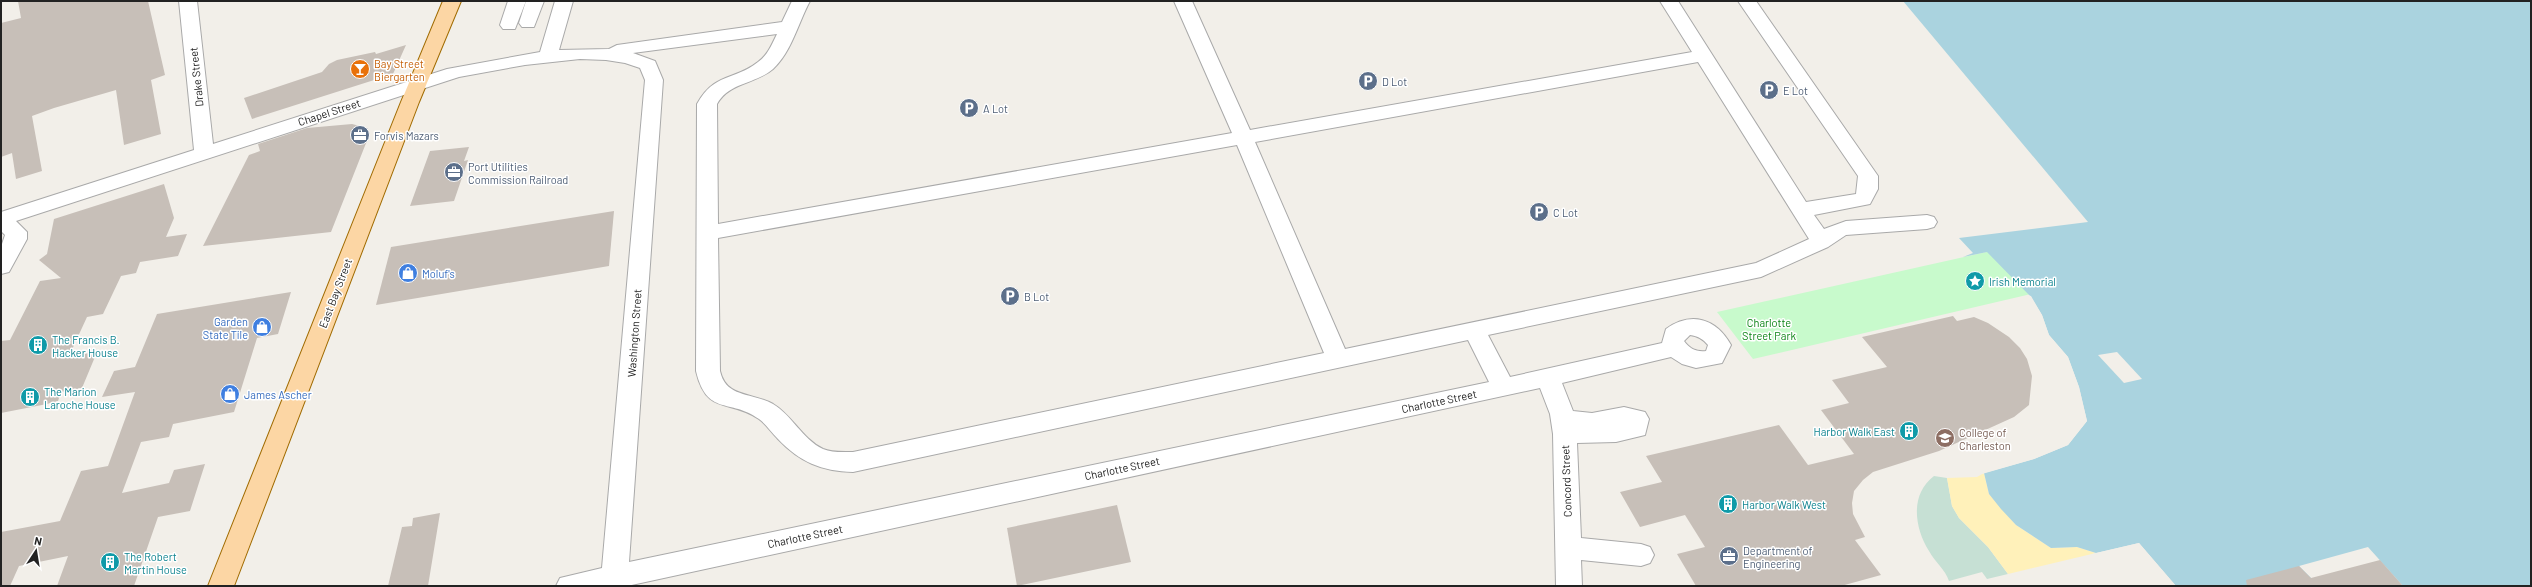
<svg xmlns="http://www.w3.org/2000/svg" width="2532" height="587" font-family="Barlow,sans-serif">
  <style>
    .wetland { fill: #c6e0d4 }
    .sand { fill: #fff1ba }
    .park { fill: #c8facc }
    .water { fill: #aad3df }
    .pier { fill: #f2efe9 }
    .building { fill: #c7bfb8 }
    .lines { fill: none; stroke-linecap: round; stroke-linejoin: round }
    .minor-casing { stroke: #a9a9a9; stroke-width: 2 }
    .major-casing { stroke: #a06b00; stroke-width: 2 }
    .minor { fill: #fff; fill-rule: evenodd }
    .major { fill: #fcd6a4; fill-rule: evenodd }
    .labels { text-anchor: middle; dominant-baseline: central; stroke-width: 3; stroke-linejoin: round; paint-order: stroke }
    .food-label { font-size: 11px; fill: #c56008; stroke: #fff; text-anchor: start }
    .street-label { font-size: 11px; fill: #222; stroke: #fff }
    .service-label { font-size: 11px; fill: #4e5e75; stroke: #fff; text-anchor: start }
    .shop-label { font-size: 11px; fill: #366cbe; stroke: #fff; text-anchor: start }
    .culture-label { font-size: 11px; fill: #0d838f; stroke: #fff; text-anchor: start }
    .park-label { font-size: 11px; fill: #0c8416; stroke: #fff }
    .education-label { font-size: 11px; fill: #785e54; stroke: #fff; text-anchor: start }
  </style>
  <rect width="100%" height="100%" fill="#f2efe9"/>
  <path class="wetland" d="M 1934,476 L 1947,478 L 1952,506 L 1959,518 L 1988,547 L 2008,574 L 1987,579 L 1982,572 L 1949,581 C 1945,569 1935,562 1929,551 C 1914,527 1910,494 1934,476 Z"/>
  <polygon class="sand" points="1984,473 1989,494 2016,525 2051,548 2077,547 2096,553 2008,574 1988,547 1959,518 1952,506 1947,478 1977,477"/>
  <polygon class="park" points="1991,251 2031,294 1753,359 1717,312"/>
  <polygon class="water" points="1903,1 2531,1 2531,586 2176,586 2139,543 2096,553 2077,547 2051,548 2016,525 2001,509 1989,494 1984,473 2034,459 2068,445 2087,421 2079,387 2068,357 2049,335 2042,315 2031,297 1987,252 1963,257 1973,253 1959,238 2088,222"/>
  <g class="pier">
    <polygon points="2027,295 2031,296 2042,315 2049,335 2068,357 2079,387 2087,421 2068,445 2034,459 1982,474 1983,471 2033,458 2067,444 2085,420 2077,387 2066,358 2047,336 2040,315"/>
    <polygon points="2117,352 2142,379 2124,383 2098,355"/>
    <polygon points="2139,543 2176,586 2173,586 2138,545 2096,555 2092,554"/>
    <polygon points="2368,547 2403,586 2311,578 2299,566"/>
  </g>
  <g class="building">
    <polygon points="18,1 148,1 165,75 151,80 161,134 124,145 116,90 54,108 32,116 42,171 16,179 12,153 1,157 1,23 21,18"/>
    <polygon points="406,45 393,74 252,119 244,98 322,72 329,64 337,60 375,52 376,54"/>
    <polygon points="352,124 364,127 370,133 331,232 203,246 249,155 260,151 258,144 307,128"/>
    <polygon points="469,147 464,161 468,160 454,201 410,206 430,151"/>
    <polygon points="164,184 174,218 166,237 187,234 178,256 140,262 136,273 121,276 103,314 87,317 69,356 97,352 82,388 61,392 58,401 47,404 1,413 1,341 10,340 40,281 61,278 39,260 47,254 54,219"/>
    <polygon points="614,211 609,266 376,305 391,247"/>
    <polygon points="291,292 278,334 257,338 234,412 173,424 169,437 141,442 122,493 169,483 174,470 205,464 190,511 158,517 134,586 57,586 68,556 19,566 10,586 1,586 1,532 60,521 81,471 108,466 135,392 102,397 114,371 135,367 157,314"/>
    <polygon points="1953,316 1957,321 1974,317 1988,323 2009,337 2020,348 2027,359 2032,376 2029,405 2014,417 1939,451 1873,472 1863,480 1854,491 1852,503 1853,514 1865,537 1855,540 1881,575 1841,586 1696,586 1677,554 1705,547 1685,515 1640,527 1620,492 1662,482 1646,456 1779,425 1808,465 1854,454 1821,410 1849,403 1832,380 1887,367 1862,337"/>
    <polygon points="1117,505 1131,562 1017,586 1007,528"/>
    <polygon points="440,513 428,586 388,586 402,527 412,526 413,518"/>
    <polygon points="2380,560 2403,586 2247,586 2246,580 2299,566 2311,578"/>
  </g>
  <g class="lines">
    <defs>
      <g id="minor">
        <path d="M 179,1 L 197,1 L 213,144 L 447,69 L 540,52 L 555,1 L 573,1 L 559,50 L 609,49 L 617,45 L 782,22 L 792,1 L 810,1 C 798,23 792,51 773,69 C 756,84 729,82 717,104 L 718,224 L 1232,133 L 1174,1 L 1192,1 L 1250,130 L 1692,52 L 1660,1 L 1678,1 L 1806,202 L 1856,194 L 1858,176 L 1738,1 L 1756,1 L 1878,176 L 1878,189 L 1870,204 L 1814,215 L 1824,229 L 1846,221 L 1927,215 L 1934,217 L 1937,222 L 1934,227 L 1927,229 L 1846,235 L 1828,247 L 1761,277 L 1488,335 L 1510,377 L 1662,343 L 1666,329 C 1691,311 1716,318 1731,345 L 1722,363 L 1696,368 L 1682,364 L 1671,357 L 1562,383 L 1573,411 L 1592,413 L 1624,407 L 1645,412 L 1649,419 L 1645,435 L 1616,442 L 1577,443 L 1581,538 L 1641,544 L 1650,547 L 1654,555 L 1650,563 L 1641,566 L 1581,560 L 1582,586 L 1556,586 L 1553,434 L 1550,414 L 1540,388 L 627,586 L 556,586 L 560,578 L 602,568 L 645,80 L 640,68 L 625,63 L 606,60 L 580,59 L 525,65 L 459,77 L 16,221 L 27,232 L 27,239 L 9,272 L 1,274 L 1,247 L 5,235 L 1,231 L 1,212 L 194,150 ZM 777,34 C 772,44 768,55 758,62 C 734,81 715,72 697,104 L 696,371 C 707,417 730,398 759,419 C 766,424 771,432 778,439 C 800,462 821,471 853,472 L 1468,340 L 1489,382 L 629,562 L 663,80 L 655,61 L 633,53 ZM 1698,62 L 1809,239 L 1756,263 L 1345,349 L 1255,142 ZM 1237,145 L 1324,353 L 853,452 C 843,452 832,453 823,449 C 802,439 792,415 773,404 C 751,392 726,398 720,371 L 718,238 ZM 1690,335 C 1698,336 1703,339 1708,345 L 1706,351 C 1696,352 1690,349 1684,341 Z"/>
        <polygon points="508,1 526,1 515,29 503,29 500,25"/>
        <polygon points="526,1 544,1 534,27 522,27 519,23"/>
      </g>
      <polygon id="major" points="443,1 461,1 419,102 234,586 208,586 401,102"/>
    </defs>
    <use href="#minor" class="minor-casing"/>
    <use href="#major" class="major-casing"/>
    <use href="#minor" class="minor"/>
    <use href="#major" class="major"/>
  </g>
  <defs>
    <symbol id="bar-disc" viewBox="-11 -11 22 22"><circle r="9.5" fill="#e8710a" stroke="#fff"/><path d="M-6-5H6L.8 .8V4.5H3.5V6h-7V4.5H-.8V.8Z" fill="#fff"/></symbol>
    <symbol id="parking-disc" viewBox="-11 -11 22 22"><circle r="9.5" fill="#5c6f8a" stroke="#fff"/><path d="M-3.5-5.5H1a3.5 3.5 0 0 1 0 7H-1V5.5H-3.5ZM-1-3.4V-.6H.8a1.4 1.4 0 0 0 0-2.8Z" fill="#fff"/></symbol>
    <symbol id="office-disc" viewBox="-11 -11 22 22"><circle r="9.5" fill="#5c6f8a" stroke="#fff"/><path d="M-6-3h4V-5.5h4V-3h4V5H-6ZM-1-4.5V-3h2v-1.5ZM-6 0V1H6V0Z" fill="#fff"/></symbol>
    <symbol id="shop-disc" viewBox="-11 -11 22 22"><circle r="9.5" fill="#3f7fe0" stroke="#fff"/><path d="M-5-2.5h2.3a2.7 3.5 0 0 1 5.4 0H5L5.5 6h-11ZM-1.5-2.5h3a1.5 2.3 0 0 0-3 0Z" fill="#fff"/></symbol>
    <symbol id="sight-disc" viewBox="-11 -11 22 22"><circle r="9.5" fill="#0f9aa8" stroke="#fff"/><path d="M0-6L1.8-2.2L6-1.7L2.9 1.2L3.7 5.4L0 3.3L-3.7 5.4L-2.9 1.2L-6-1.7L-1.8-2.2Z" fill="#fff"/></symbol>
    <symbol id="building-disc" viewBox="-11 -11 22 22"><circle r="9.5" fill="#0f9aa8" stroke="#fff"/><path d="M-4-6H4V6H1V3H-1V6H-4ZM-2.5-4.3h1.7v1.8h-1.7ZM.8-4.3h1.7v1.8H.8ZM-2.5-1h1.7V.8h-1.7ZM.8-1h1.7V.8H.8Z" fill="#fff"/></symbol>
    <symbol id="university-disc" viewBox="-11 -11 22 22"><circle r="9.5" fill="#8d6e63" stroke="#fff"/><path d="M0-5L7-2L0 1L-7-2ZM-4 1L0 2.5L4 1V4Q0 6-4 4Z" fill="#fff"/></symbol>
  </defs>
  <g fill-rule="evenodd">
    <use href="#bar-disc" x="349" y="58" width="22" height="22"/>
    <use href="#parking-disc" x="1357" y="70" width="22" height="22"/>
    <use href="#parking-disc" x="1758" y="79" width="22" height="22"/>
    <use href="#parking-disc" x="958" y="97" width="22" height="22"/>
    <use href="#office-disc" x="349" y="124" width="22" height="22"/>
    <use href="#office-disc" x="443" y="161" width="22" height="22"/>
    <use href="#parking-disc" x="1528" y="201" width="22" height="22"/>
    <use href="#shop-disc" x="397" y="262" width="22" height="22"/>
    <use href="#sight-disc" x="1964" y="270" width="22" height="22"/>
    <use href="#parking-disc" x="999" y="285" width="22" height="22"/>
    <use href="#shop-disc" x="251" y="316" width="22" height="22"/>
    <use href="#building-disc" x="27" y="334" width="22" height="22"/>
    <use href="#shop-disc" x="219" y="383" width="22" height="22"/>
    <use href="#building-disc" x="19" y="386" width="22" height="22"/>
    <use href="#building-disc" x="1898" y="420" width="22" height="22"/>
    <use href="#university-disc" x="1934" y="427" width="22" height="22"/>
    <use href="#building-disc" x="1717" y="493" width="22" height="22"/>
    <use href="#office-disc" x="1718" y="545" width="22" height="22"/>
    <use href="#building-disc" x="99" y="551" width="22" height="22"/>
  </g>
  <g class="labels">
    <g class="food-label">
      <text x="374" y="63">Bay Street<tspan x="374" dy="13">Biergarten</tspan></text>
    </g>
    <g class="street-label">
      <text transform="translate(196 77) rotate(-96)">Drake Street</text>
      <text transform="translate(329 112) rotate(-18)">Chapel Street</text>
      <text transform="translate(335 293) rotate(-69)">East Bay Street</text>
      <text transform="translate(634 333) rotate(-86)">Washington Street</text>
      <text transform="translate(1439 401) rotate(-12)">Charlotte Street</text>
      <text transform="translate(1122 468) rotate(-12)">Charlotte Street</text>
      <text transform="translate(1566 481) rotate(-92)">Concord Street</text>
      <text transform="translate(805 536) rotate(-12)">Charlotte Street</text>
    </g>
    <g class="service-label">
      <text x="1382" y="81">D Lot</text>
      <text x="1783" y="90">E Lot</text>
      <text x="983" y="108">A Lot</text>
      <text x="374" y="135">Forvis Mazars</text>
      <text x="468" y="166">Port Utilities<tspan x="468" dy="13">Commission Railroad</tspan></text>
      <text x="1553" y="212">C Lot</text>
      <text x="1024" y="296">B Lot</text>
      <text x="1743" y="550">Department of<tspan x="1743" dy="13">Engineering</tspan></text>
    </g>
    <g class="shop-label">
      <text x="422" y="273">Moluf's</text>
      <text x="248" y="321" text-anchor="end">Garden<tspan x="248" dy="13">State Tile</tspan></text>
      <text x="244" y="394">James Ascher</text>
    </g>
    <g class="culture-label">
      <text x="1989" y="281">Irish Memorial</text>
      <text x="52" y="339">The Francis B.<tspan x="52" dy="13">Hacker House</tspan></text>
      <text x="44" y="391">The Marion<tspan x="44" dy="13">Laroche House</tspan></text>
      <text x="1895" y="431" text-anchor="end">Harbor Walk East</text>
      <text x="1742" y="504">Harbor Walk West</text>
      <text x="124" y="556">The Robert<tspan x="124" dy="13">Martin House</tspan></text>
    </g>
    <g class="park-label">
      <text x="1769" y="322">Charlotte<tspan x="1769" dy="13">Street Park</tspan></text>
    </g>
    <g class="education-label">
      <text x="1959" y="432">College of<tspan x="1959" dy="13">Charleston</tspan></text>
    </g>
  </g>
  <rect width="2532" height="587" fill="none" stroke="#222222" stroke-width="4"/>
  <g transform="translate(36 551) rotate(12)" stroke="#ffffff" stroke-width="3" paint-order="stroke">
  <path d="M0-3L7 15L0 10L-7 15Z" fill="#222222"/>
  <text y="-6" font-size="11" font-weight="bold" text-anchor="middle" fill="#222222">N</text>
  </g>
</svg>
